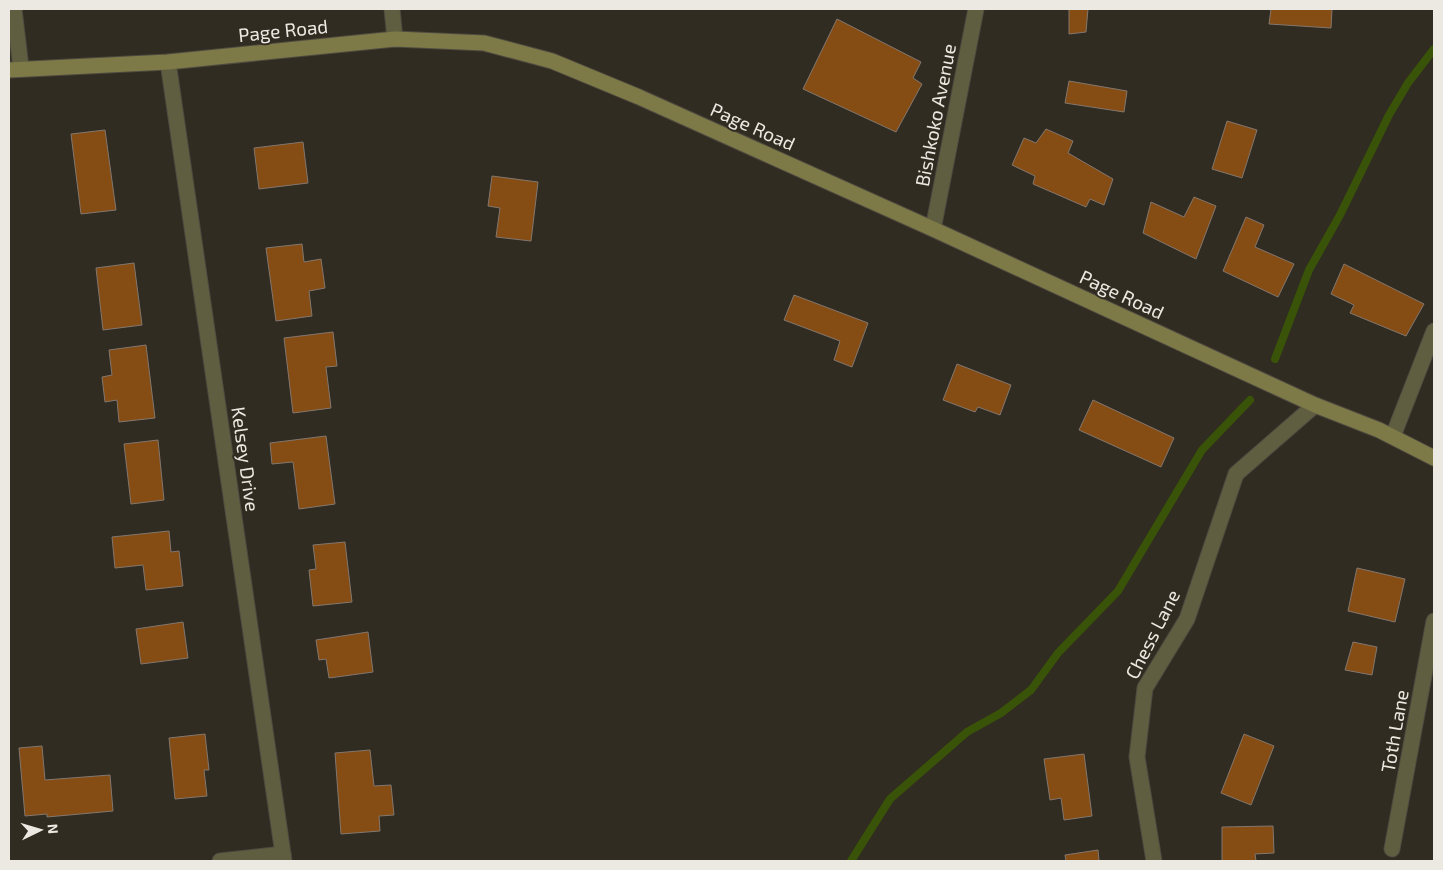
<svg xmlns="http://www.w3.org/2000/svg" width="1443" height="870" font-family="'Exo 2',sans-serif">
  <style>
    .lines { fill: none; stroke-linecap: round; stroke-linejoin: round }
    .stream { stroke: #395308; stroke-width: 8 }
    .building { fill: #854c13; stroke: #83776e }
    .street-casing { stroke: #4f4a40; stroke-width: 17 }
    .secondary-casing { stroke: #4f4a40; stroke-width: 17 }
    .street { stroke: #605e40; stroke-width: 15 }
    .secondary { stroke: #7d7a48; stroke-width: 15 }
    .labels { text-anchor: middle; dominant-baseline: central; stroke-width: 4; stroke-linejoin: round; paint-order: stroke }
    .street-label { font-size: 19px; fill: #ece8e2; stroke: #312c21 }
  </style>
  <rect width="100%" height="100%" fill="#312c21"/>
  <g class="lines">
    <g class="stream">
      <polyline points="1275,359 1309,270 1340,215 1389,115 1408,83 1434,49"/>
      <polyline points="851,861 890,799 967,732 1001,713 1031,690 1058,653 1118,591 1202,450 1250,400"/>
    </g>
  </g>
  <g class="building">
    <polygon points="1067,9 1088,9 1086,32 1069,34 1069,9"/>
    <polygon points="1271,9 1332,9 1331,28 1269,24"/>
    <polygon points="837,19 921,62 913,78 922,84 896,132 803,89"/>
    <polygon points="1069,81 1127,91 1124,112 1065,103"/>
    <polygon points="1227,121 1257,130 1242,178 1212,169"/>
    <polygon points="1046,129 1073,141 1068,153 1113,179 1104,205 1090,199 1086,207 1033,184 1035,176 1012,165 1024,138 1036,143"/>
    <polygon points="105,130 116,210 81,214 71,134"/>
    <polygon points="303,142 308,183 259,189 254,148"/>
    <polygon points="492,176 538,182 531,241 496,237 500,208 488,206"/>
    <polygon points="1194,197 1216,206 1196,259 1143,233 1151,202 1184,217"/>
    <polygon points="1246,217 1264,225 1255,247 1294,264 1278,297 1223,271"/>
    <polygon points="302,244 304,262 321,259 325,288 309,291 312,316 276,321 266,248"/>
    <polygon points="134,263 142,325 103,330 96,268"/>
    <polygon points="1344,264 1424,304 1406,336 1350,313 1354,305 1331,294"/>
    <polygon points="794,295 868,323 852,367 834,360 840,341 784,320"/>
    <polygon points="333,332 337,366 326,367 331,408 293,413 284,338"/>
    <polygon points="146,345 155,418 119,422 117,400 105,402 102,377 112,375 109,350"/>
    <polygon points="957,364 1011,385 1000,415 978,407 975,412 943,400"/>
    <polygon points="1093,400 1174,438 1161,467 1079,430"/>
    <polygon points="326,436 335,504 299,509 293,462 272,464 270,443"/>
    <polygon points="158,440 164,500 131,504 124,444"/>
    <polygon points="169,531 171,552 179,551 183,586 146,590 143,565 115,568 112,537"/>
    <polygon points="345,542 352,602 313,606 309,570 316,569 313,545"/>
    <polygon points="1357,568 1405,579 1395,622 1348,611"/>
    <polygon points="183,622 188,658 141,664 136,629"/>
    <polygon points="368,632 373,672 329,678 326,659 319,660 316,640"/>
    <polygon points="1353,642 1377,647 1372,675 1345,670"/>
    <polygon points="205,734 209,770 204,770 207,796 175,799 169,738"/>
    <polygon points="1244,734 1274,746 1251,805 1221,793"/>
    <polygon points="42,746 45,780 110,775 113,811 47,817 47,814 25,816 19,748"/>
    <polygon points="370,750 374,786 391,785 394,815 379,816 380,831 341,834 335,753"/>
    <polygon points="1084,754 1092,816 1064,820 1061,798 1050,800 1044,759"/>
    <polygon points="1273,826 1274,853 1255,854 1256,861 1222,861 1222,827"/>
    <polygon points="1098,850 1099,861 1066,861 1065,855"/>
  </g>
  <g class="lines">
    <defs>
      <g id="street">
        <polyline points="14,9 21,68"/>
        <polyline points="392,9 395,39"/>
        <polyline points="168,62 284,861"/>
        <polyline points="933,229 976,9"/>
        <polyline points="1393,436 1434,331"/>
        <polyline points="1392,849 1434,621"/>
        <polyline points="220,861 283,854"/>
        <polyline points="1154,861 1137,757 1145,688 1187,619 1236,474 1315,405"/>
      </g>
      <polyline id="secondary" points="9,70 168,62 395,39 484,43 552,61 639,97 933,229 1315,405 1379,430 1434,458"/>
    </defs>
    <use href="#street" class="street-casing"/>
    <use href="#secondary" class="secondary-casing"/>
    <use href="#street" class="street"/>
    <use href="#secondary" class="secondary"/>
  </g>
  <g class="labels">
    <g class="street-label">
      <text transform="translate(283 30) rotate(-6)">Page Road</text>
      <text transform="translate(935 115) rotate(-79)">Bishkoko Avenue</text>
      <text transform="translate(753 126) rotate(24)">Page Road</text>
      <text transform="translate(1122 294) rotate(25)">Page Road</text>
      <text transform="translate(246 459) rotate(82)">Kelsey Drive</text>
      <text transform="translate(1152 634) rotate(-63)">Chess Lane</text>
      <text transform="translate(1394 731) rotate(-80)">Toth Lane</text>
    </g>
  </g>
  <rect width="1443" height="870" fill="none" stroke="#ece8e2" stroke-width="20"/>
  <g transform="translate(40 830) rotate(85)" stroke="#312c21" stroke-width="4" paint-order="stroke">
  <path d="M0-4L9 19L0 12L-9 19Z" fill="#ece8e2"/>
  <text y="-8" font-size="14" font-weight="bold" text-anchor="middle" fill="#ece8e2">N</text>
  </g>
</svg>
